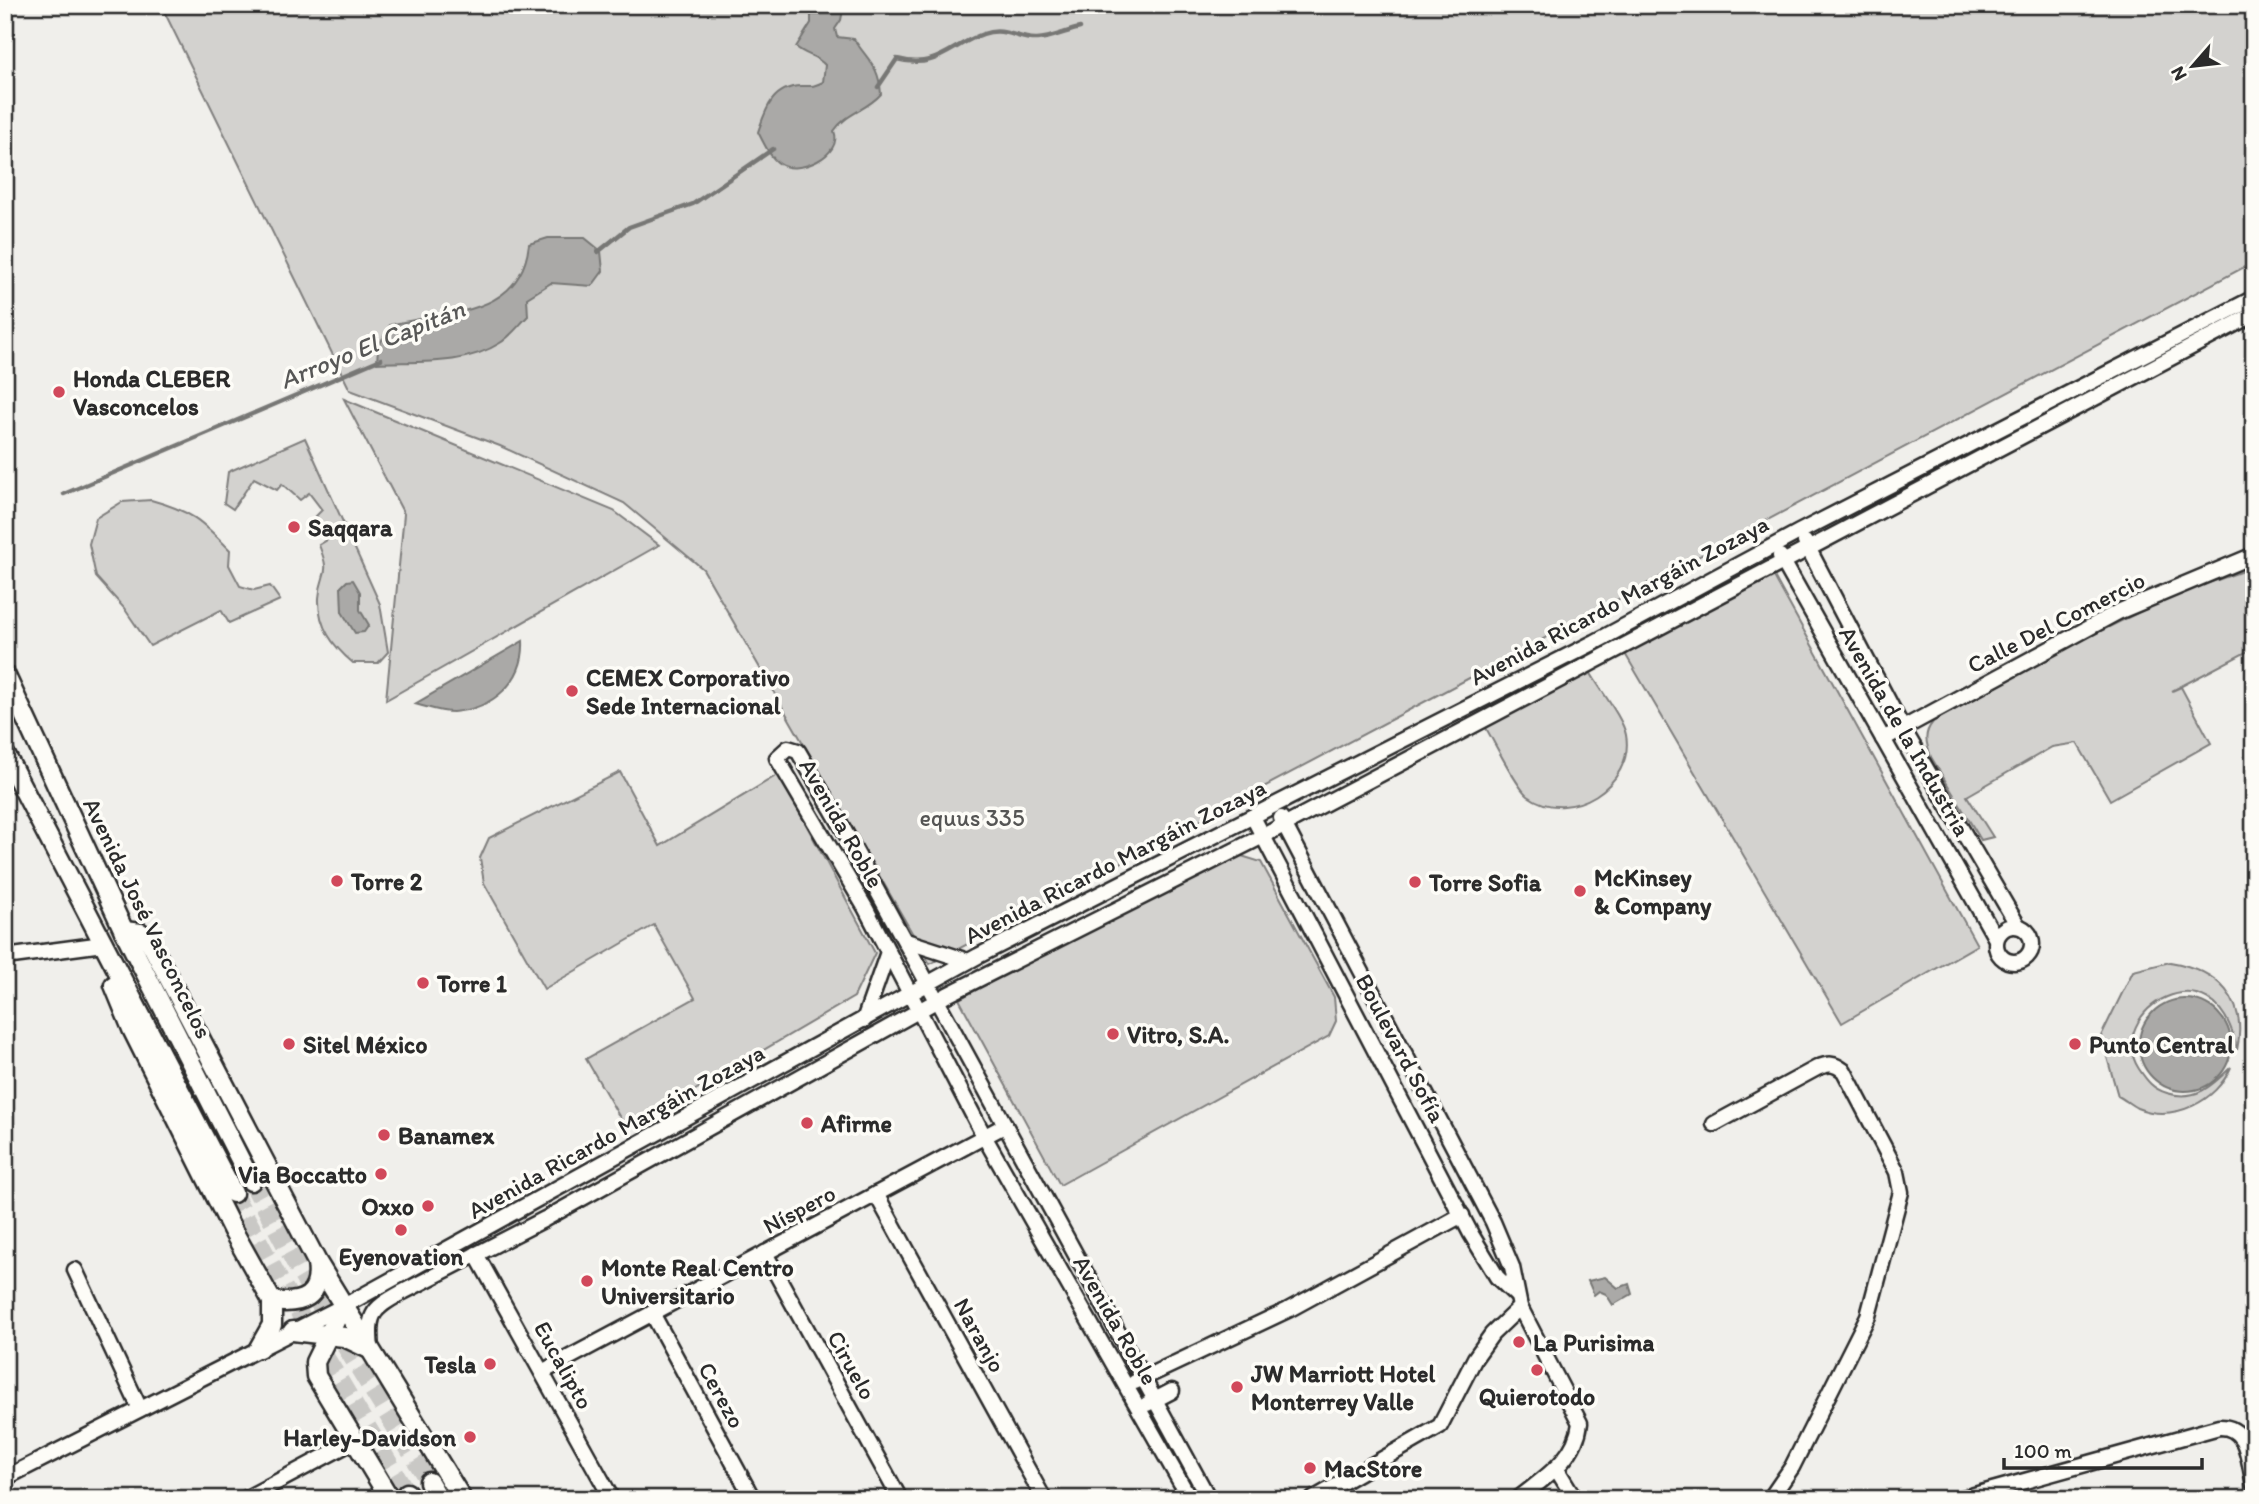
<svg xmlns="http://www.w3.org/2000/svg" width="2259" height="1504" font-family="Itim,sans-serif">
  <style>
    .green { fill: #d3d2cf; stroke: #7f7e7d; stroke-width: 2 }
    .water { fill: #aaa9a7; stroke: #777775; stroke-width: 2 }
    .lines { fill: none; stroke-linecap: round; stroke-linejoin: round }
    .stream { stroke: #777775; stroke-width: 4.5 }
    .major-tunnel { stroke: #c9c8c5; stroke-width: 18; stroke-dasharray: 18 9; stroke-linecap: butt }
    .minor-casing { stroke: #2b2b2b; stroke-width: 19 }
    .major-casing { stroke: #2b2b2b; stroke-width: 23 }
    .minor { stroke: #fdfcf7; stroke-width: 14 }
    .major { stroke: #fdfcf7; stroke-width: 18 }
    .poi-dot { fill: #d1495b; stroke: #fdfcf7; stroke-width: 2.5 }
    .labels { text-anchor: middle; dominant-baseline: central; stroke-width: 7; stroke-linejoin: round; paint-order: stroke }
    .poi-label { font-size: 24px; font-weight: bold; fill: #2b2b2b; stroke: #fdfcf7; text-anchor: start }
    .street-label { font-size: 24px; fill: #2b2b2b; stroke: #fdfcf7 }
    .park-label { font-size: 24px; fill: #555554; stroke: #fdfcf7 }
    .water-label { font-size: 26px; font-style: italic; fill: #575756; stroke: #fdfcf7 }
  </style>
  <rect width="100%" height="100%" fill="#f0efeb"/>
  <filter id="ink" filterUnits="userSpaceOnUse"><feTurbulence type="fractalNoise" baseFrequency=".0143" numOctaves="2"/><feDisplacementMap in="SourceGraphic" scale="14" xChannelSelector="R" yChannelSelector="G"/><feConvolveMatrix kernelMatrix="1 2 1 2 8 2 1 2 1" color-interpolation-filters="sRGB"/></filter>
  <g filter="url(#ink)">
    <g class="green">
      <polygon points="161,5 2241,5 2254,19 2254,262 930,964 703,569 624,503 500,446 350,390"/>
      <polygon points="344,399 614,511 659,545 386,700 404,514"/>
      <path d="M 305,438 L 380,604 L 388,652 L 378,663 L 353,663 C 333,646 318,627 319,598 C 321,569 332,578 319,545 L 327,540 L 316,516 L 322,510 L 309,493 L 300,500 L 282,484 L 277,490 L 254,478 L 233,509 L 224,503 L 228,472 Z"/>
      <path d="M 151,500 C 191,511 201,520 230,550 L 229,565 L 240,586 L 254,590 L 270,586 L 280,600 L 229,623 L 221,610 L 150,646 L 124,608 L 96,577 L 89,544 L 96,518 L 122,502 Z"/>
      <path d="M 2254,567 L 2254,648 L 2172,691 L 2181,687 L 2211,743 L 2110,800 L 2077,743 L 2052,747 L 1967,796 L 1993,837 L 1981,840 L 1931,757 C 1926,743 1923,734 1933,722 L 2072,645 L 2172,596 Z"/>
      <polygon points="1771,571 1977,945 1842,1023 1624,652"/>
      <path d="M 1589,670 C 1598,687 1623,718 1626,735 C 1635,785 1569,826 1528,796 C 1516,787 1493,739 1483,723 Z"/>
      <polygon points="620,772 660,846 779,774 875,953 854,997 627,1130 586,1059 695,998 654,925 544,989 484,883 480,858 489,838"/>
      <polygon points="1232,853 1261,862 1334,997 1336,1021 1329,1036 1060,1185 959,999"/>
      <path d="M 2170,962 C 2218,970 2248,999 2237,1050 C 2216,940 2102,1013 2139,1069 C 2147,1081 2153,1089 2167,1093 C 2195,1102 2212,1086 2231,1067 C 2217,1101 2174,1123 2137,1108 C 2131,1105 2124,1099 2118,1096 L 2101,1036 L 2133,971 Z"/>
    </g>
    <g class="water">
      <path d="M 811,5 L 844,5 L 841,20 L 835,29 L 837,37 L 854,39 C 868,61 879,65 881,94 C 867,110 845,114 834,131 C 844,155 798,176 780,164 C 770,158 764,143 758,132 C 766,109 772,87 801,86 C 811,86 813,87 823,82 L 825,65 C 816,55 805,55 796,47 L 811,23 Z"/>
      <path d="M 548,238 L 585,238 L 601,251 L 603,271 L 592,286 L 551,283 L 527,298 L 528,316 C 519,325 510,337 500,343 C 464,366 418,361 377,363 L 378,347 L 390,325 C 445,311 521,318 529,244 Z"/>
      <polygon points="353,580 360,592 360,610 369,625 364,632 355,633 342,612 341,587 347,581"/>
      <path d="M 523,641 C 525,681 493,709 453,712 C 441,712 427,707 415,704 Z"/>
      <circle cx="2185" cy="1045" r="46"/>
      <polygon points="1605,1277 1618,1288 1629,1284 1632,1294 1613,1305 1606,1294 1599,1291 1594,1295 1588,1281"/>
    </g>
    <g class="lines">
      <g class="stream">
        <path d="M 878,87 L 897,59 C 937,70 949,46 983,34 C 1006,26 1017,40 1037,39 C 1050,39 1066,31 1080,28"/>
        <polyline points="598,252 629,227 693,204 773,149"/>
        <polyline points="64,494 381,359"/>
      </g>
      <g class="major-tunnel">
        <polyline points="251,1181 302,1276 429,1482"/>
        <polyline points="233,1193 283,1286 407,1493"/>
      </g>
      <defs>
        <g id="minor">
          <polyline points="1805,542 1902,727 2018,926"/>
          <polyline points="1780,556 1996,939"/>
          <polyline points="1883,739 2118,612 2254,555"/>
          <polyline points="1253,817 1471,1234 1497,1277 1516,1295"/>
          <path d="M 1281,818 L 1493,1222 L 1512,1267 L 1520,1307 L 1580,1423 C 1576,1459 1545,1477 1518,1499"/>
          <circle cx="2014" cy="944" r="18"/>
          <polyline points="906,941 968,961"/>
          <polyline points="5,957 103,944"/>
          <polyline points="864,1020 888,952"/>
          <path d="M 1714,1124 L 1817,1068 C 1829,1063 1834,1063 1844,1071 L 1897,1172 L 1901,1192 L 1868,1316 L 1792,1467 L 1770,1499"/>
          <polyline points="876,1194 1044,1499"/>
          <polyline points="765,1253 900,1499"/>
          <polyline points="476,1254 612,1499"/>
          <polyline points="75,1270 140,1409"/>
          <polyline points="652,1313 753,1499"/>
          <path d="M 371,1350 C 368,1315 370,1310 401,1293 L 545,1219 L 947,995 L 1263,836 L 2254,314"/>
          <polyline points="542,1372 1004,1126"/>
          <polyline points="1135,1382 1288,1310 1462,1215"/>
          <polyline points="1147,1404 1172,1391"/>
          <polyline points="1556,1468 1575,1499"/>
          <polyline points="5,1478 353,1301 978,956 1595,642 1799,532 2254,298"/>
          <polyline points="245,1499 354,1441"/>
          <polyline points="1190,1499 984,1136 866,909 777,758 788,748 798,751 844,830 1209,1499"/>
          <polyline points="1313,1499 1440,1426 1475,1358 1492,1334 1520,1307"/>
          <path d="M 1960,1499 L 2219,1427 C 2249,1426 2248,1461 2254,1484"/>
        </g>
        <g id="major">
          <polyline points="5,674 124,931 251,1181"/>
          <polyline points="5,754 233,1193"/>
          <polyline points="124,931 141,933 151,944 317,1262 462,1499"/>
          <polyline points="114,985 132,1029 233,1231 272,1301 272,1325 259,1348"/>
          <path d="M 272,1301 C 302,1305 322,1297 317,1263"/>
          <polyline points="342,1307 315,1362 316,1376 390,1499"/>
          <polyline points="293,1331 344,1337 367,1348"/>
          <polyline points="429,1482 439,1499"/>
          <polyline points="407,1493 410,1499"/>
        </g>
      </defs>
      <use href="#minor" class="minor-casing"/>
      <use href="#major" class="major-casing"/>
      <use href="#minor" class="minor"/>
      <use href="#major" class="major"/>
    </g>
  </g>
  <g class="poi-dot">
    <circle cx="59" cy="392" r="7"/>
    <circle cx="294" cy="527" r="7"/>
    <circle cx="572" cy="691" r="7"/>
    <circle cx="337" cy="881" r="7"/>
    <circle cx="1415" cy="882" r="7"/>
    <circle cx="1580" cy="891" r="7"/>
    <circle cx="423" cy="983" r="7"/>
    <circle cx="1113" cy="1034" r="7"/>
    <circle cx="289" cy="1044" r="7"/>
    <circle cx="2075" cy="1044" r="7"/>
    <circle cx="807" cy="1123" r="7"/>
    <circle cx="384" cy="1135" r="7"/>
    <circle cx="381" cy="1174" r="7"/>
    <circle cx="428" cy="1206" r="7"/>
    <circle cx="401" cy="1230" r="7"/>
    <circle cx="587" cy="1281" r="7"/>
    <circle cx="1519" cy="1342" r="7"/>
    <circle cx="490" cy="1364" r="7"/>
    <circle cx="1537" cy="1370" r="7"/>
    <circle cx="1237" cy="1387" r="7"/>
    <circle cx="470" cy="1437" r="7"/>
    <circle cx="1310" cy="1468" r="7"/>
  </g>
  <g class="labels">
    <g class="poi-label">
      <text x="73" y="378">Honda CLEBER<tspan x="73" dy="28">Vasconcelos</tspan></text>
      <text x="308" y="527">Saqqara</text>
      <text x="586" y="677">CEMEX Corporativo<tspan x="586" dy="28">Sede Internacional</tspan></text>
      <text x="1594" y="877">McKinsey<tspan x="1594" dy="28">&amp; Company</tspan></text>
      <text x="351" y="881">Torre 2</text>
      <text x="1429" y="882">Torre Sofia</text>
      <text x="437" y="983">Torre 1</text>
      <text x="1127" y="1034">Vitro, S.A.</text>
      <text x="303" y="1044">Sitel México</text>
      <text x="2089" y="1044">Punto Central</text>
      <text x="821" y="1123">Afirme</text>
      <text x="398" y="1135">Banamex</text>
      <text x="367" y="1174" text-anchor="end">Via Boccatto</text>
      <text x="414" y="1206" text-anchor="end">Oxxo</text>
      <text x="401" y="1256" text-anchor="middle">Eyenovation</text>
      <text x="601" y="1267">Monte Real Centro<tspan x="601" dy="28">Universitario</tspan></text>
      <text x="1533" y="1342">La Purisima</text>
      <text x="476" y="1364" text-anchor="end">Tesla</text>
      <text x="1251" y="1373">JW Marriott Hotel<tspan x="1251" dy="28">Monterrey Valle</tspan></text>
      <text x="1537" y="1396" text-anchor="middle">Quierotodo</text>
      <text x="456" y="1437" text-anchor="end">Harley-Davidson</text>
      <text x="1324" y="1468">MacStore</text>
    </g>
    <g class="street-label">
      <text transform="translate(1619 600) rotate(-28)">Avenida Ricardo Margáin Zozaya</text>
      <text transform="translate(2056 622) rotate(-27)">Calle Del Comercio</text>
      <text transform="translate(1905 731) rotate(60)">Avenida de la Industria</text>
      <text transform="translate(842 823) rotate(60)">Avenida Roble</text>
      <text transform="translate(1115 861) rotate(-27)">Avenida Ricardo Margáin Zozaya</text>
      <text transform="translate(148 918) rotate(64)">Avenida José Vasconcelos</text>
      <text transform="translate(1401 1048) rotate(62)">Boulevard Sofía</text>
      <text transform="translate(616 1131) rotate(-29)">Avenida Ricardo Margáin Zozaya</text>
      <text transform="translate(799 1209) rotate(-28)">Níspero</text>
      <text transform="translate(1116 1320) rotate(60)">Avenida Roble</text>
      <text transform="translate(980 1335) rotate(61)">Naranjo</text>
      <text transform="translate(564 1365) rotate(61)">Eucalipto</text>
      <text transform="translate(852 1365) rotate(61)">Ciruelo</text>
      <text transform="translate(722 1395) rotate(61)">Cerezo</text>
    </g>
    <g class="park-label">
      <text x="972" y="817">equus 335</text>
    </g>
    <g class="water-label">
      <text transform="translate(372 344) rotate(-22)">Arroyo El Capitán</text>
    </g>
  </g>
  <rect width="2259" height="1504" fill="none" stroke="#fdfcf7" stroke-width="28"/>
  <rect x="14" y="14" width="2231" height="1476" fill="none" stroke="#2b2b2b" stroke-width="2.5" filter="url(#ink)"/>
  <g transform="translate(2193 66) rotate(242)" stroke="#fdfcf7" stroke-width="5" paint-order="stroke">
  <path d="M0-5L12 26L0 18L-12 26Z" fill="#2b2b2b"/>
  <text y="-10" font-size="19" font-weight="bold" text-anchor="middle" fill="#2b2b2b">N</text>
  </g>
  <path d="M2004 1458v10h198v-10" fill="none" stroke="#2b2b2b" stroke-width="3.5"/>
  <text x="2014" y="1458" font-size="21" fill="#2b2b2b" stroke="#fdfcf7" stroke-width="5" paint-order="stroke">100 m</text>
</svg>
